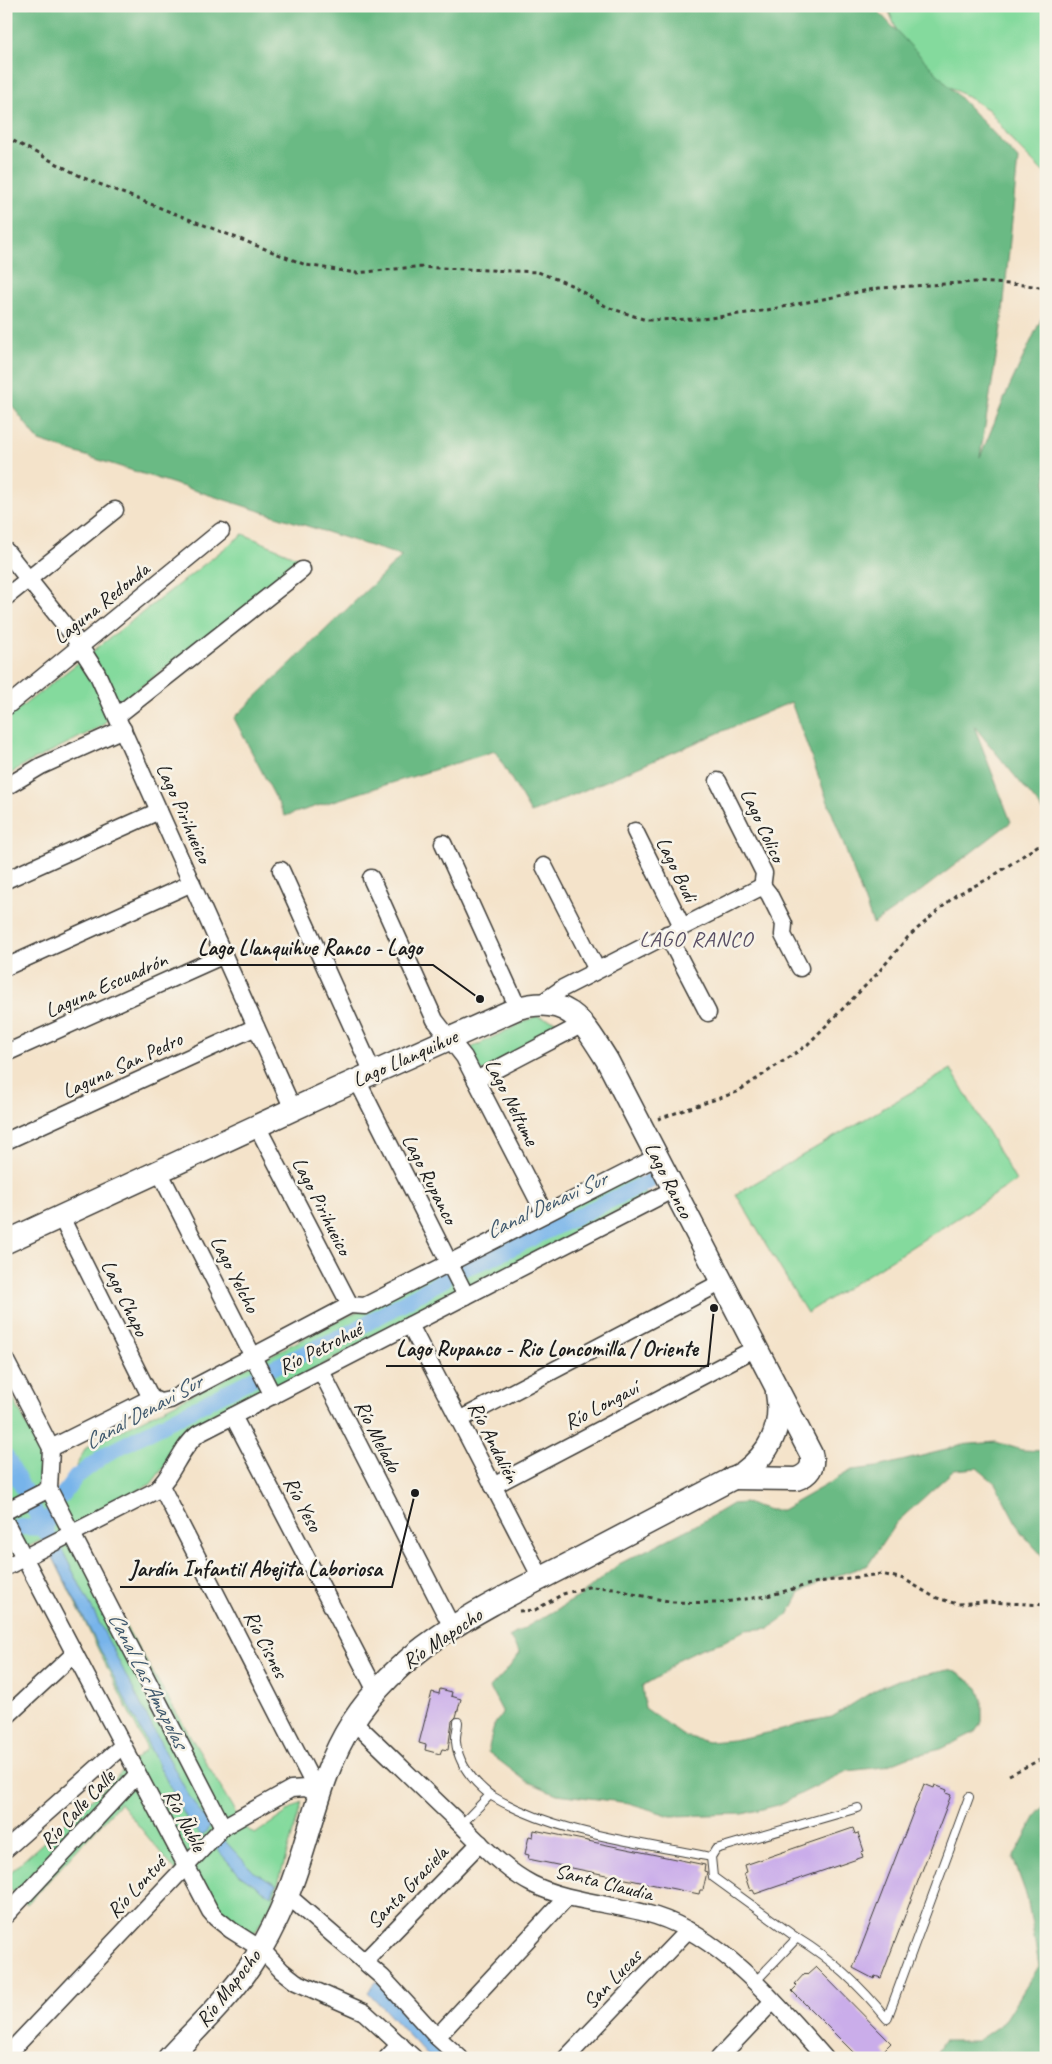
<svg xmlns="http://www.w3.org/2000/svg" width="1052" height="2064" font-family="Caveat,sans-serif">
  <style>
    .green { fill: #84da9d; stroke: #507b5c }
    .forest { fill: #6bba84; stroke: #446b50 }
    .water { fill: #77b4ea; stroke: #4a6883 }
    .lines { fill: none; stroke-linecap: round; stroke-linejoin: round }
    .canal { stroke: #77b4ea; stroke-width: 16 }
    .building { fill: #caadea }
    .lane-casing { stroke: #3c3a36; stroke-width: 10 }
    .street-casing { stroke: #3c3a36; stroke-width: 19 }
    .secondary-casing { stroke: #3c3a36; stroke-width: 25 }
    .path { stroke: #3c3a36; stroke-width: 3; stroke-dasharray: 4 4; stroke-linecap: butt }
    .lane { stroke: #fff; stroke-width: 8 }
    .street { stroke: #fff; stroke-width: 16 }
    .secondary { stroke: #fff; stroke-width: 22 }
    .labels { text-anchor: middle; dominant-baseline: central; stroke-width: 5; stroke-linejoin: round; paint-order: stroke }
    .street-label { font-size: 21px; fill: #1c1c1c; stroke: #f7f3e8 }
    .neighbourhood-label { font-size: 22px; letter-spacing: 1px; fill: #594f64; stroke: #f7f3e8 }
    .water-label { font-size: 22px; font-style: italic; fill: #40596e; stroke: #f7f3e8 }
    .leader { fill: none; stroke: #1c1c1c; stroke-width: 2 }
    .callout-dot { fill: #1c1c1c; stroke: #f7f3e8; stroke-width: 2 }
    .callout-label { font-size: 22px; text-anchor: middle; font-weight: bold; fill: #1c1c1c; stroke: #f7f3e8; stroke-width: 5; stroke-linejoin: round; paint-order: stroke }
  </style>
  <rect width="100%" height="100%" fill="#f7f3e8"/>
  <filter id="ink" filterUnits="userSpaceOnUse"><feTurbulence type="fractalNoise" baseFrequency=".02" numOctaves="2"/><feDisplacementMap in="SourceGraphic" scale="10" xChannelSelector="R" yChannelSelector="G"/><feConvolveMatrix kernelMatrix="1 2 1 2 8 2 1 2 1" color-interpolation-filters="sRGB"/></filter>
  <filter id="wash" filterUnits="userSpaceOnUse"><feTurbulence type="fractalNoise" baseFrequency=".0096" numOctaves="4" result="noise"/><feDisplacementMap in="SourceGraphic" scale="20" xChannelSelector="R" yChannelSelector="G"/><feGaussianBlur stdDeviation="1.12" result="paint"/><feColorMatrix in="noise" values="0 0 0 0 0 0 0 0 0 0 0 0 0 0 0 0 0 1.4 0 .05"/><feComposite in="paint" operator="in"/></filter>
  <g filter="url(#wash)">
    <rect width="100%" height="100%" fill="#f4e3ca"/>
    <g class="green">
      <polygon points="887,6 1046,6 1046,175 1014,143 989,110 922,70 904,49"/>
      <polygon points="243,534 308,562 123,700 102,726 18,768 6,778 6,719"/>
      <polygon points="536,1016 556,1021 566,1028 481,1072 465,1051"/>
      <polygon points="951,1069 1016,1181 807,1313 736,1194"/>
      <polygon points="635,1172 647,1196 189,1434 151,1484 81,1519 71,1534 244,1827 255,1834 302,1802 272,1904 252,1937 179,1875 120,1803 27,1904 6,1886 6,1876 147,1749 44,1539 6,1557 6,1520 81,1480 76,1466 86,1448"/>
      <polygon points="6,1385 41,1452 38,1485 11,1500 6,1497"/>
    </g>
    <g class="forest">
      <polygon points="6,6 873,6 1018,159 1002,321 980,457 1007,392 1044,313 1043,255 1046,234 1046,814 974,726 1011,822 917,894 873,924 791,702 531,813 495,751 285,816 234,718 402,556 39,441 6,398"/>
      <polygon points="996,1442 1022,1450 1046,1451 1046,1560 1021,1532 995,1483 977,1468 954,1470 896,1523 868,1565 821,1581 800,1593 788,1615 770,1628 745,1630 723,1642 702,1648 679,1659 663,1674 642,1686 645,1708 685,1736 708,1742 733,1740 782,1730 806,1722 832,1717 875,1690 898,1680 948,1670 959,1673 978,1688 982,1699 982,1722 975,1732 941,1749 908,1757 883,1767 847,1771 778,1805 743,1814 671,1816 629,1803 557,1794 526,1781 488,1752 494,1725 503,1713 490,1688 507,1670 520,1653 509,1637 580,1596 619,1564 700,1523 732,1504 745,1503 770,1510 782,1510 852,1470 877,1467 946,1450 959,1445"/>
      <polygon points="1046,1804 1046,2058 933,2058 944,2041 977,2041 1004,2022 1039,1966 1027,1897 1013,1858 1037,1814"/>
    </g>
    <g class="water">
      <polygon points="60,1546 159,1740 189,1796 210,1826 202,1836 187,1819 156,1760 50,1551"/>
      <polygon points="222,1838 254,1872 276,1884 271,1896 239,1874 214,1846"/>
      <polygon points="377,1981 449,2058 430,2058 368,1992"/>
    </g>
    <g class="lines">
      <g class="canal">
        <polyline points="462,1269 489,1259 648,1182"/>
        <polyline points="270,1369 351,1332 445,1279"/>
        <polyline points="6,1456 25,1492"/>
        <polyline points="62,1496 76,1477 106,1454 254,1378"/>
        <polyline points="32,1506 48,1536"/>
        <polyline points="19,1527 44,1528 52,1514"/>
      </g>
    </g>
    <g id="blocks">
      <g class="building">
        <polygon points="440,1689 452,1692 451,1696 461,1699 456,1717 452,1721 448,1750 442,1749 440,1754 425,1750 426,1745 419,1743 432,1692 439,1694"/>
        <polygon points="924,1784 934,1788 935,1785 947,1790 946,1793 951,1795 881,1978 875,1976 874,1979 853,1968"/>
        <polygon points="853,1828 855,1834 858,1833 864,1851 861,1852 863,1857 755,1894 753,1890 750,1891 744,1873 747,1872 745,1865"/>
        <polygon points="534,1830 705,1865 704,1871 707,1872 703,1890 700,1890 699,1894 528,1859 529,1855 525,1854 529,1836 533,1837"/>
        <polygon points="816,1967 891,2043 883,2051 889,2058 859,2058 792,1991 797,1986 795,1984 805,1973 807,1975"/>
      </g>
    </g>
  </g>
  <g filter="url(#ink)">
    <use href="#blocks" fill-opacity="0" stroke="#3c3a36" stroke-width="1"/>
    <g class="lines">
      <defs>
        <g id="lane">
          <path d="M 458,1722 C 458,1728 455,1736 456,1742 C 458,1764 474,1782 490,1795"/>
          <path d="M 461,1825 L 490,1795 C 555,1834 637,1842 711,1857"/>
          <polyline points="797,1938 713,1877 711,1857 716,1849 858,1808"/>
          <path d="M 754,1983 L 797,1938 C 833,1960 861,1986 887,2019 L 969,1797"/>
        </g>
        <g id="street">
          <polyline points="6,551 72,634 97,673 293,1109"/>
          <polyline points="6,597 115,510"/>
          <polyline points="6,707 221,531"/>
          <polyline points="117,716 302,570"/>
          <polyline points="718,781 764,873 762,888"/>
          <polyline points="6,787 41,766 123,729"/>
          <polyline points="635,831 682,926"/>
          <polyline points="443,843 518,1008"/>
          <polyline points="544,866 597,970"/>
          <polyline points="281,870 373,1073"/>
          <polyline points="371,878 435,1020 464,1057 545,1214"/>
          <polyline points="6,880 159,811"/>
          <polyline points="667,934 708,1013"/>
          <polyline points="6,967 192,883"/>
          <polyline points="540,1004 563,988 759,888 765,889 769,894 784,924 783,935 800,968"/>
          <polyline points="6,1053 224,955"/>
          <polyline points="357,1080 466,1296"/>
          <polyline points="476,1080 583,1024"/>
          <polyline points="257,1126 350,1305"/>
          <polyline points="6,1141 256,1027"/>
          <polyline points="159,1171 273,1396"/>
          <polyline points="61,1217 151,1398"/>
          <polyline points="410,1325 541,1578"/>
          <polyline points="6,1361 51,1448 49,1489 223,1827"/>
          <polyline points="321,1371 452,1627"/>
          <polyline points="233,1416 376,1691"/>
          <polyline points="459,1420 722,1282"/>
          <polyline points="51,1448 151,1398 160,1402 170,1400 350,1305 365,1306 657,1157"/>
          <polyline points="161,1486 319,1795"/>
          <polyline points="493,1486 756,1348"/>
          <polyline points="6,1511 49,1489"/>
          <polyline points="6,1523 210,1911 216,1918 231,1930 261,1949 282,1971 296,1982 364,2012 414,2058"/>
          <path d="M 6,1567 L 155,1491 C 174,1475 179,1449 198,1434 L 674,1189"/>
          <polyline points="6,1717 74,1654"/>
          <path d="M 353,1721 C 388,1754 422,1788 457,1821 C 480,1843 503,1869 532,1884 C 570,1903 615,1903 656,1916 C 722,1937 780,2007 825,2058"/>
          <polyline points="6,1849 122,1746"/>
          <polyline points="287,1895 382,1977 437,2037 460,2058"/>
          <polyline points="6,1915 137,1775"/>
          <polyline points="365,1961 480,1843"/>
          <polyline points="437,2037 567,1897"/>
          <polyline points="6,2056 223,1827 291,1789 306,1788 319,1795"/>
          <polyline points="387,2058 400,2044"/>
          <polyline points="566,2058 688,1930"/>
          <polyline points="719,2058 773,2001"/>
        </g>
        <g id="secondary">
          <path d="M 6,1242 L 324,1095 L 518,1008 C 569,994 583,1022 607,1060 L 811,1454 C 815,1467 808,1475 796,1479 L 732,1478"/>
          <path d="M 169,2058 C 196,2029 226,2001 249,1968 C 264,1946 277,1920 287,1896 C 311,1838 318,1776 352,1723 C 403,1643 490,1605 571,1563 C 628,1533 686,1503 743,1473 C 770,1453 783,1428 777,1393"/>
        </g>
      </defs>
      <use href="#lane" class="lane-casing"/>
      <use href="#street" class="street-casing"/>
      <use href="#secondary" class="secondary-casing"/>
      <g class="path">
        <polyline points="6,137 84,178 306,265 356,273 415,267 538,272 571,285 607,307 646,320 702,319 762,311 879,288 976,282 1026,285 1046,288"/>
        <polyline points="658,1119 737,1092 806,1046 877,974 908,937 956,895 990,878 1046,840"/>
        <polyline points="519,1611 535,1610 563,1594 588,1587 614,1588 633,1594 673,1602 717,1603 767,1596 818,1582 881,1574 904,1579 934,1597 957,1604 987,1602 1046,1605"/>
        <polyline points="1009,1775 1046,1757"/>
      </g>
      <use href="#lane" class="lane"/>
      <use href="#street" class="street"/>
      <use href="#secondary" class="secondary"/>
    </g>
  </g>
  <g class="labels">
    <g class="street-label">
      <text transform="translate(101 603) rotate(-39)">Laguna Redonda</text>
      <text transform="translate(184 813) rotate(66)">Lago Pirihueico</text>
      <text transform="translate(763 825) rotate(65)">Lago Colico</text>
      <text transform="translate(677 869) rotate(64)">Lago Budi</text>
      <text transform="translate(106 985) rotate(-24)">Laguna Escuadrón</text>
      <text transform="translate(405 1058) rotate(-24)">Lago Llanquihue</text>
      <text transform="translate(122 1065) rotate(-25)">Laguna San Pedro</text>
      <text transform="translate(512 1102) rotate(63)">Lago Neltume</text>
      <text transform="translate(430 1179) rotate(63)">Lago Rupanco</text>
      <text transform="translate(669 1180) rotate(63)">Lago Ranco</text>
      <text transform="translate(322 1206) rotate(63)">Lago Pirihueico</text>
      <text transform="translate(235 1274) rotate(63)">Lago Yelcho</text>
      <text transform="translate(125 1298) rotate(64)">Lago Chapo</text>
      <text transform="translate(320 1348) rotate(-27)">Río Petrohué</text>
      <text transform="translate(601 1405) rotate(-28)">Río Longaví</text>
      <text transform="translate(378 1436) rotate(63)">Río Melado</text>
      <text transform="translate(494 1442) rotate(63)">Río Andalién</text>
      <text transform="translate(303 1504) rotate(62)">Río Yeso</text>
      <text transform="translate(442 1638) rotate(-34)">Río Mapocho</text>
      <text transform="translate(266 1644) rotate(63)">Río Cisnes</text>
      <text transform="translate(77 1809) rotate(-47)">Río Calle Calle</text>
      <text transform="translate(185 1820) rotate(62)">Río Ñuble</text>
      <text transform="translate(604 1882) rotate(14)">Santa Claudia</text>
      <text transform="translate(136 1887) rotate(-47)">Río Lontué</text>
      <text transform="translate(407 1887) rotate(-46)">Santa Graciela</text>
      <text transform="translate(612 1979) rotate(-46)">San Lucas</text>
      <text transform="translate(228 1988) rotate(-52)">Río Mapocho</text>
    </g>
    <g class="neighbourhood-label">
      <text x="696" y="939">LAGO RANCO</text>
    </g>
    <g class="water-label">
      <text transform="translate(546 1205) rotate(-25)">Canal Denavi Sur</text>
      <text transform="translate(143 1412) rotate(-29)">Canal Denavi Sur</text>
      <text transform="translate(148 1680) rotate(63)">Canal Las Amapolas</text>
    </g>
  </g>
  <path class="leader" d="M480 999L433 965H187M714 1308L708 1366H386M415 1493L392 1587H120"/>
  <g class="callout-dot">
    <circle cx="480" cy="999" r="5"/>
    <circle cx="714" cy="1308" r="5"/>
    <circle cx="415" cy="1493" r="5"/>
  </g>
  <g class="callout-label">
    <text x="310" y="955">Lago Llanquihue Ranco - Lago</text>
    <text x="547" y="1356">Lago Rupanco - Rio Loncomilla / Oriente</text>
    <text x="256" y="1576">Jardín Infantil Abejita Laboriosa</text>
  </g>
  <rect width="1052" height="2064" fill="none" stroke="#f7f3e8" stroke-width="25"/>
</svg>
